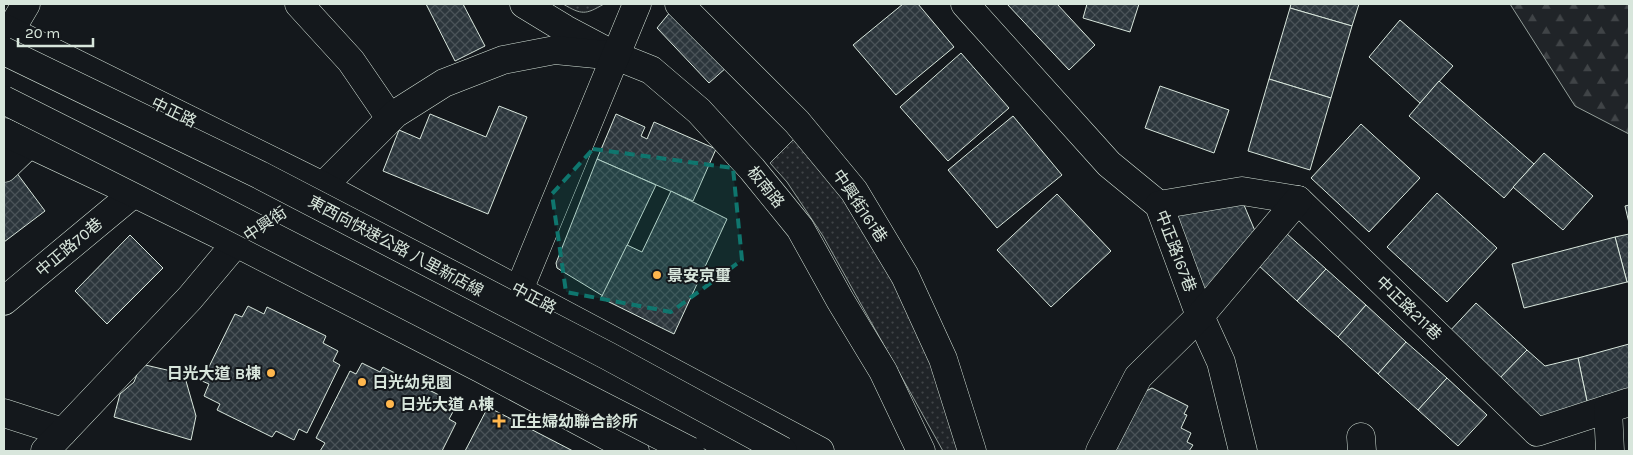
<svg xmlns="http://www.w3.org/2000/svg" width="1633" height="455" font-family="Karla,'Noto Sans TC',sans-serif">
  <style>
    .green { fill: url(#green-dots); stroke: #939e99 }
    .forest { fill: url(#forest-firs); stroke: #939e99 }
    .building { fill: url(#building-cross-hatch); stroke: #d8e6dc }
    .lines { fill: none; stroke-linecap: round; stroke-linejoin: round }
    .minor-casing { stroke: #d8e6dc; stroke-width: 29 }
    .major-casing { stroke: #d8e6dc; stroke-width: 29 }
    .minor { stroke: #14181c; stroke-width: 28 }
    .major { stroke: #14181c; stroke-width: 28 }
    .highway-bridge-casing { stroke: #d8e6dc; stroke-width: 29; stroke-linecap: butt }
    .highway-bridge { stroke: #14181c; stroke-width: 28 }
    .marked { fill: #0f766e; fill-opacity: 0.2; stroke: #0f766e; stroke-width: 4; stroke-dasharray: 10 6; stroke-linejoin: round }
    .poi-dot { fill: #ffb74d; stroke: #14181c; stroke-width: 2 }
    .labels { text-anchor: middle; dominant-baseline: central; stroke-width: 4; stroke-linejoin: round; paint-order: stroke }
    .street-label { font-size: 16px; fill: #d8e6dc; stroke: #14181c }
    .poi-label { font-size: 16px; font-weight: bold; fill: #d8e6dc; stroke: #14181c; text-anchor: start }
  </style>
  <defs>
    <pattern id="green-dots" width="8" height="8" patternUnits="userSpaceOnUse" patternTransform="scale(1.25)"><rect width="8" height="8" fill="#202428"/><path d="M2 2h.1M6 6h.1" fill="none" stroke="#404447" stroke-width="1.8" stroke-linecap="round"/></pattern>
    <pattern id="forest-firs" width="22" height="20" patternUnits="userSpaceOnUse" patternTransform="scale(1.25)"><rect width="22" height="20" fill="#202428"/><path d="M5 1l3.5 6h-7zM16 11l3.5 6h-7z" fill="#404447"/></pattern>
    <pattern id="building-cross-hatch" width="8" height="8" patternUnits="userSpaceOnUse" patternTransform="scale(1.25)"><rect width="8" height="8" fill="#2c363c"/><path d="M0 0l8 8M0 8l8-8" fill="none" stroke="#4a5358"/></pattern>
  </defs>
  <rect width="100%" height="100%" fill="#14181c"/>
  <g class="green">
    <path d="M 563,4 L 604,4 C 585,15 582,15 563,4 Z"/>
    <polygon points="796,137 857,216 917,322 962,451 943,451 823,236 787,182 770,163"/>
  </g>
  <polygon class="forest" points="1510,4 1629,4 1629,134 1575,106"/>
  <g class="building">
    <polygon points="426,4 463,4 485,46 455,61"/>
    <polygon points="903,4 918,4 954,47 896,95 853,45"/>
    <polygon points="1007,4 1057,4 1095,45 1069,70"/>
    <polygon points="1087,4 1139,4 1130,32 1083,18"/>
    <polygon points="1291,4 1359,4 1352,26 1290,8"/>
    <polygon points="1290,8 1352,26 1331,98 1269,79"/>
    <polygon points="671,11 727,67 709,83 657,28"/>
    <polygon points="1400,20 1453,66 1420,103 1369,57"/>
    <polygon points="961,53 1009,108 948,161 900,107"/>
    <polygon points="1269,79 1331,98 1310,170 1248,151"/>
    <polygon points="1439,81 1534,164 1504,198 1409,116"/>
    <polygon points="1160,86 1229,110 1214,153 1145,128"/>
    <polygon points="499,106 527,117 488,214 383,171 399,130 420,139 430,114 486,137"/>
    <polygon points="616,114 645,127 641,136 647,139 654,122 716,149 693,201 597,159"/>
    <polygon points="1013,116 1062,175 997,228 948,170"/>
    <polygon points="1361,124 1420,178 1369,232 1311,178"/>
    <polygon points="1544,153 1593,196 1563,230 1513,187"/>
    <polygon points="597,159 656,185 603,296 557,268 556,263"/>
    <polygon points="16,172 45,211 4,242 4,182"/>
    <polygon points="671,191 727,219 674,334 601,298 627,245 642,252"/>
    <polygon points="1437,193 1497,248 1447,302 1387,247"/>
    <polygon points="1057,194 1111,251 1051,307 997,250"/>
    <polygon points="1241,198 1258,238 1202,302 1168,210"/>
    <polygon points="1629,205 1629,223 1625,206"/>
    <polygon points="1286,233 1326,269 1297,301 1257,264"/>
    <polygon points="1629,234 1629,282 1627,282 1615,237"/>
    <polygon points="130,235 163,268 107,324 75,291"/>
    <polygon points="1615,237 1627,282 1524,308 1512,264"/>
    <polygon points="1326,269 1366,305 1338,337 1297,301"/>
    <polygon points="1476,303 1527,350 1496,382 1447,334"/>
    <polygon points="1366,305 1406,342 1378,374 1338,337"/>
    <polygon points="248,306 264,314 267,307 326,336 323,343 338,351 333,361 340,365 307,433 299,429 294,440 276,431 272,437 217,410 220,404 204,396 209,384 202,381 235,314 242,317"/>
    <polygon points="1406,342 1447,378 1418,410 1378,374"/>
    <polygon points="1629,344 1629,395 1588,406 1578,358"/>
    <polygon points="1527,350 1545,366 1578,358 1588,406 1541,427 1496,382"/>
    <polygon points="362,363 380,372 383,367 439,395 437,399 455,408 449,419 456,423 442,451 320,451 325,443 316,438 350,371 356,374"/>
    <polygon points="141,364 184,374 196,416 191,440 114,417 120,394 134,382"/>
    <polygon points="1447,378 1487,415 1458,446 1418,410"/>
    <polygon points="1152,388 1188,406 1184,414 1187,415 1181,428 1191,433 1187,442 1193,445 1189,451 1114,451 1144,392"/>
    <polygon points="488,407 573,451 465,451"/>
  </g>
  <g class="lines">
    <defs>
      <g id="minor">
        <polyline points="299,4 351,61 390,118"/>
        <polyline points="524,4 565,29 616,56 651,70 699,111 752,169 800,228 840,300 883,371 921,451"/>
        <polyline points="679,4 797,122 854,191 905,276 943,359 972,451"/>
        <polyline points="965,4 1109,164 1159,205 1200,316 1221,362 1243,451"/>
        <polyline points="10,31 26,4"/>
        <polyline points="4,168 29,144"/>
        <polyline points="303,199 323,186 395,114 444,83 503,60 555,50 616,56"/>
        <polyline points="1159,205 1242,191 1298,200 1537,432 1629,402"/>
        <polyline points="4,301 134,193"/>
        <polyline points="508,311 519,290 637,4"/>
        <polyline points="1608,409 1610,451"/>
        <polyline points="4,413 63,432"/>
        <polyline points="1361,437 1362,451"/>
        <polyline points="45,451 190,298 236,243 255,231"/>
        <polyline points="1100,451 1138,377 1200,316 1298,200"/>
      </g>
      <g id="major">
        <polyline points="4,28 323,186 820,451"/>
        <polyline points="4,76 695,427 736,451"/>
        <polyline points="4,132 134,193 236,243 480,368 635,451"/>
      </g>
    </defs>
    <use href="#minor" class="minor-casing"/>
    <use href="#major" class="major-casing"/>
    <use href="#minor" class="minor"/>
    <use href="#major" class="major"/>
    <defs>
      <g id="highway-bridge">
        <polyline points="4,51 260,175 608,356 783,451"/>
        <polyline points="4,100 149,173 690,451"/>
      </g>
    </defs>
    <use href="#highway-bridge" class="highway-bridge-casing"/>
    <use href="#highway-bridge" class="highway-bridge"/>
  </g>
  <path class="marked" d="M 593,149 L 733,168 L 742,260 L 671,312 L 566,292 L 552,194 Z"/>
  <g class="poi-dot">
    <circle cx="657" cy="275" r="5"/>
    <circle cx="271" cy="373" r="5"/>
    <circle cx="362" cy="382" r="5"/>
    <circle cx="390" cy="404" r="5"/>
    <path d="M496.5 413.5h5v5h5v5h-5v5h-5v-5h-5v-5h5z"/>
  </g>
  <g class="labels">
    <g class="street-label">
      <text transform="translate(174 112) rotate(26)">中正路</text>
      <text transform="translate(766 187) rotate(51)">板南路</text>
      <text transform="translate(860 206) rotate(56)">中興街161巷</text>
      <text transform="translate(265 224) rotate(-34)">中興街</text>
      <text transform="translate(396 246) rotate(28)">東西向快速公路 八里新店線</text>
      <text transform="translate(69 247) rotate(-40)">中正路70巷</text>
      <text transform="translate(1176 251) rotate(69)">中正路167巷</text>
      <text transform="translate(534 298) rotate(28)">中正路</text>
      <text transform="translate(1409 308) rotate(44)">中正路211巷</text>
    </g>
    <g class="poi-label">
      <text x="667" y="275">景安京璽</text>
      <text x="261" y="373" text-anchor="end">日光大道 B棟</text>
      <text x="372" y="382">日光幼兒園</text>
      <text x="400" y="404">日光大道 A棟</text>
      <text x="510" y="421">正生婦幼聯合診所</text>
    </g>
  </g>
  <rect width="1633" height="455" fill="none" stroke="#d8e6dc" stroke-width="10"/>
  <path d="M18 38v8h75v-8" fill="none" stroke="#d8e6dc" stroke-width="2.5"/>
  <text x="25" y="38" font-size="15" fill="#d8e6dc" stroke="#14181c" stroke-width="4" paint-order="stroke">20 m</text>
</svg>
